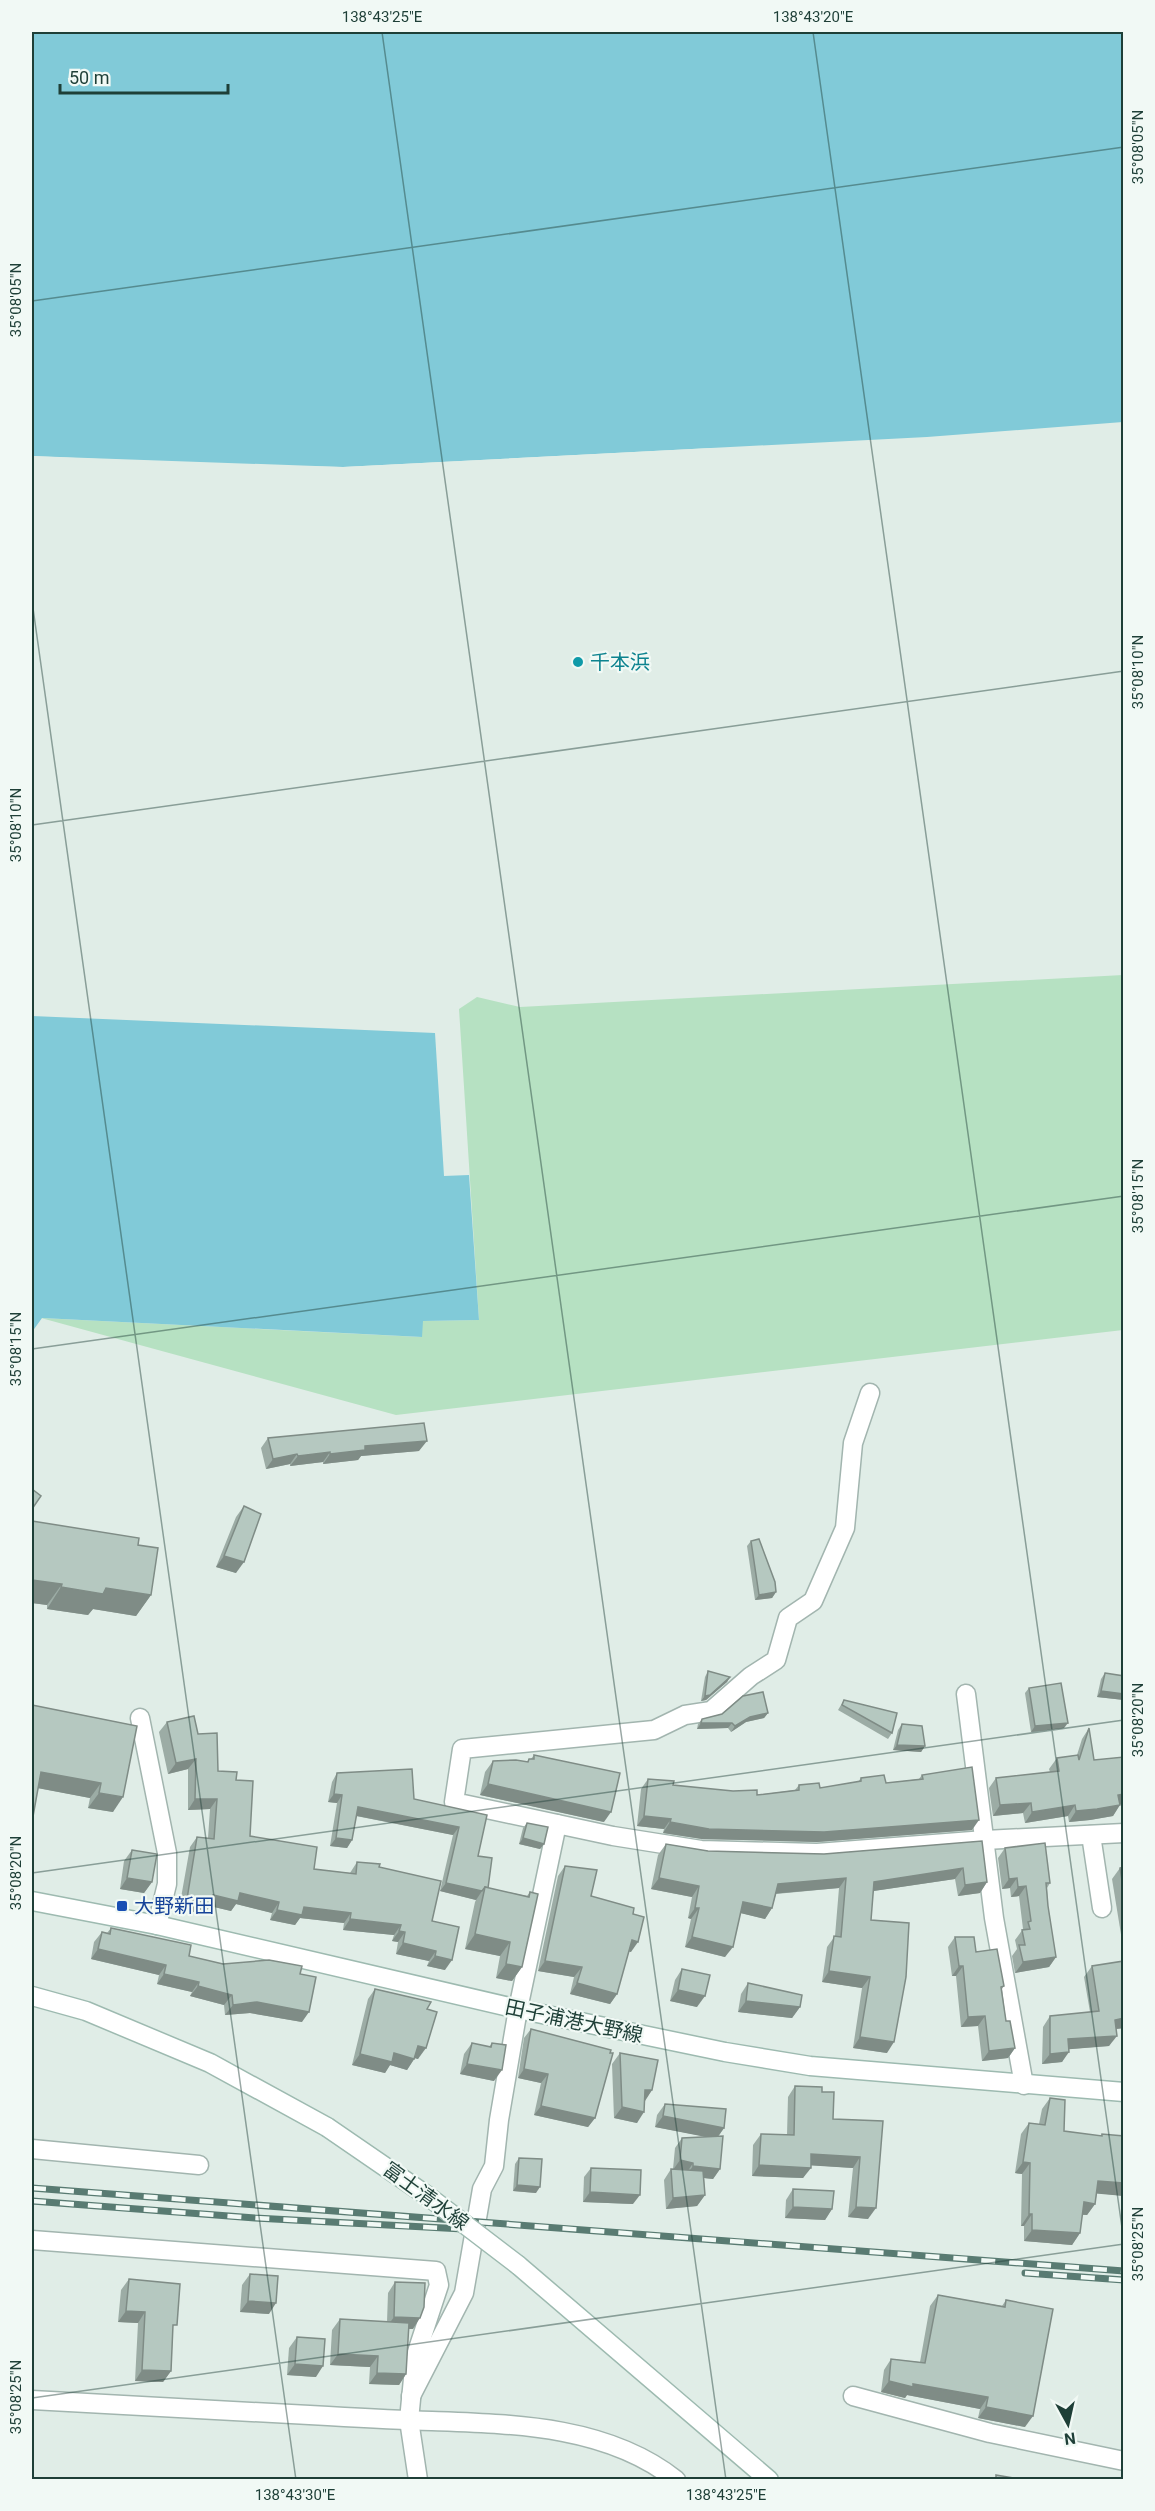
<svg xmlns="http://www.w3.org/2000/svg" width="1155" height="2511" font-family="Roboto,'Noto Sans JP',sans-serif">
  <style>
    .green { fill: #b6e1c2 }
    .water { fill: #81cad8 }
    .pier { fill: #e0ede7 }
    .lines { fill: none; stroke-linecap: round; stroke-linejoin: round }
    .minor-casing { stroke: #a2b5af; stroke-width: 21 }
    .tertiary-casing { stroke: #a2b5af; stroke-width: 21 }
    .secondary-casing { stroke: #9dbab0; stroke-width: 21 }
    .minor { stroke: #fff; stroke-width: 18 }
    .tertiary { stroke: #fff; stroke-width: 18 }
    .secondary { stroke: #fff; stroke-width: 18 }
    .rail-casing { stroke: #597b72; stroke-width: 7 }
    .rail { stroke: #f1f9f5; stroke-width: 4.5; stroke-dasharray: 14; stroke-linecap: butt }
    .secondary-bridge-casing { stroke: #9dbab0; stroke-width: 21; stroke-linecap: butt }
    .secondary-bridge { stroke: #fff; stroke-width: 18 }
    .wall { fill: #9caca5 }
    .shaded-wall { fill: #7f8c86 }
    .building { fill: #b5c8c0; stroke: #7f8c86; stroke-width: 1.5 }
    .ticks { fill: none; stroke: #1e3f37; stroke-width: 1.5; stroke-opacity: 0.45 }
    .culture-dot { fill: #0f9aa8; stroke: #f1f9f5; stroke-width: 2 }
    .transit-dot { fill: #1a4fb4; stroke: #f1f9f5; stroke-width: 2 }
    .labels { text-anchor: middle; dominant-baseline: central; stroke-width: 4.5; stroke-linejoin: round; paint-order: stroke }
    .culture-label { font-size: 20px; fill: #0d838f; stroke: #f1f9f5; text-anchor: start }
    .transit-label { font-size: 20px; fill: #164399; stroke: #f1f9f5; text-anchor: start }
    .street-label { font-size: 20px; fill: #1e3f37; stroke: #f1f9f5 }
    .neatline { fill: none; stroke: #1e3f37; stroke-width: 2 }
    .ticks-label { font-size: 15px; text-anchor: middle; fill: #1e3f37 }
  </style>
  <rect width="100%" height="100%" fill="#e0ede7"/>
  <polygon class="green" points="1123,975 1123,1330 396,1415 41,1318 421,1337 422,1321 479,1320 459,1009 477,997 520,1007"/>
  <g class="water">
    <polygon points="32,32 1123,32 1123,422 927,437 343,467 32,456"/>
    <polygon points="32,1016 435,1033 444,1176 469,1175 479,1320 423,1321 422,1337 42,1318 32,1332"/>
  </g>
  <g class="pier">
    <polygon points="712,448 711,451 343,470 298,469 299,466 343,467"/>
    <polygon points="32,456 166,462 165,465 32,459"/>
  </g>
  <g class="lines">
    <defs>
      <g id="minor">
        <polyline points="870,1393 853,1443 845,1528 813,1601 788,1618 776,1660 751,1676 711,1711 685,1715 654,1730 462,1749 454,1802 613,1836 701,1850 817,1853 985,1840 1124,1833"/>
        <polyline points="966,1694 994,1918 1024,2085"/>
        <polyline points="140,1718 167,1853 167,1884 157,1925"/>
        <polyline points="1091,1835 1102,1908"/>
        <polyline points="32,2149 199,2165"/>
        <polyline points="32,2240 436,2271 439,2285 415,2358 409,2420"/>
        <polyline points="411,2396 464,2293 482,2189 494,2166 499,2120 518,2009 557,1824"/>
        <polyline points="853,2396 990,2433 1124,2461"/>
      </g>
      <g id="tertiary">
        <path d="M 32,2400 C 130,2405 229,2411 328,2416 C 362,2418 397,2420 432,2421 C 515,2424 608,2426 676,2480"/>
        <polyline points="409,2420 418,2480"/>
      </g>
      <g id="secondary">
        <polyline points="32,1901 157,1925 518,2009 725,2052 810,2066 1124,2092"/>
        <polyline points="32,1996 86,2011 210,2063 327,2127"/>
        <polyline points="518,2265 769,2480"/>
      </g>
    </defs>
    <use href="#minor" class="minor-casing"/>
    <use href="#tertiary" class="tertiary-casing"/>
    <use href="#secondary" class="secondary-casing"/>
    <use href="#minor" class="minor"/>
    <use href="#tertiary" class="tertiary"/>
    <use href="#secondary" class="secondary"/>
    <defs>
      <g id="rail">
        <polyline points="32,2188 1124,2271"/>
        <polyline points="32,2201 255,2218 463,2229"/>
        <polyline points="1025,2273 1124,2280"/>
      </g>
    </defs>
    <use href="#rail" class="rail-casing"/>
    <use href="#rail" class="rail"/>
    <defs>
      <polyline id="secondary-bridge" points="327,2127 429,2197 518,2265"/>
    </defs>
    <use href="#secondary-bridge" class="secondary-bridge-casing"/>
    <use href="#secondary-bridge" class="secondary-bridge"/>
  </g>
  <g class="wall">
    <polygon points="268,1438 419,1451 361,1456 358,1460 323,1464 323,1462 290,1466 290,1464 266,1469 261,1448"/>
    <polygon points="244,1506 236,1573 216,1567 236,1517"/>
    <polygon points="32,1521 138,1545 151,1595 136,1616 93,1609 88,1615 47,1609 47,1605 32,1603"/>
    <polygon points="751,1541 776,1592 772,1598 755,1600 747,1546"/>
    <polygon points="708,1671 730,1677 727,1682 706,1700 701,1701 705,1677"/>
    <polygon points="1105,1673 1124,1676 1124,1700 1097,1697 1101,1679"/>
    <polygon points="1029,1688 1064,1728 1031,1732 1025,1693"/>
    <polygon points="844,1700 892,1733 888,1739 838,1710"/>
    <polygon points="32,1705 137,1726 113,1812 88,1808 90,1798 38,1788"/>
    <polygon points="768,1713 764,1718 746,1722 731,1732 728,1728 697,1729 698,1724 702,1719 722,1714"/>
    <polygon points="167,1722 198,1734 218,1771 236,1780 250,1836 314,1869 350,1873 357,1862 379,1867 432,1921 445,1970 427,1966 429,1961 396,1954 398,1942 392,1941 394,1935 343,1930 344,1923 300,1918 295,1925 270,1920 272,1913 236,1904 231,1911 210,1906 204,1914 179,1909 190,1847 197,1837 208,1838 210,1809 188,1810 188,1769 168,1774 159,1732"/>
    <polygon points="902,1724 925,1746 921,1752 893,1750 898,1730"/>
    <polygon points="1089,1728 1094,1760 1124,1757 1124,1804 1120,1804 1113,1816 1090,1820 1069,1822 1068,1816 1025,1823 1023,1813 993,1816 989,1788 996,1778 1050,1772 1049,1769 1057,1758 1077,1755 1082,1739"/>
    <polygon points="534,1755 604,1822 480,1795 485,1772 493,1761 527,1762 529,1759 531,1759"/>
    <polygon points="337,1773 414,1799 487,1815 478,1856 488,1888 527,1896 530,1892 522,1967 512,1981 496,1978 500,1956 465,1949 475,1902 476,1900 440,1891 453,1835 356,1816 352,1840 347,1848 330,1846 337,1803 328,1802 332,1782"/>
    <polygon points="922,1775 972,1830 817,1842 702,1839 663,1833 664,1829 637,1826 641,1789 648,1779 673,1785 757,1795 795,1790 799,1785 820,1788 858,1782 861,1778 886,1783 919,1779"/>
    <polygon points="527,1823 544,1844 540,1849 519,1844 523,1828"/>
    <polygon points="982,1841 987,1882 980,1893 958,1896 955,1879 873,1891 871,1920 887,2053 853,2048 862,1988 822,1982 827,1947 835,1936 839,1888 776,1894 772,1908 765,1919 741,1913 725,1957 685,1947 691,1919 688,1918 692,1897 651,1889 658,1855 666,1844 708,1851 824,1854"/>
    <polygon points="1005,1848 1050,1883 1047,1888 1048,1906 1056,1957 1049,1967 1015,1973 1012,1956 1017,1949 1015,1940 1023,1929 1019,1896 1011,1897 1010,1888 1002,1889 998,1858"/>
    <polygon points="132,1850 152,1882 144,1893 120,1889 124,1861"/>
    <polygon points="565,1866 591,1896 633,1914 631,1952 628,1951 617,1994 610,2004 570,1994 574,1977 538,1971 558,1876"/>
    <polygon points="1124,1867 1124,1953 1112,1879 1120,1868"/>
    <polygon points="111,1928 189,1956 223,1964 300,1974 302,2022 250,2013 225,2015 224,2005 190,1996 192,1992 157,1984 159,1975 91,1959 94,1942 102,1932 107,1933"/>
    <polygon points="955,1937 976,1952 1004,1986 1002,1989 1006,2021 1015,2048 1008,2058 982,2061 978,2026 961,2027 956,1976 952,1976 948,1947"/>
    <polygon points="1124,1961 1124,2028 1116,2029 1109,2046 1069,2049 1062,2062 1042,2064 1043,2027 1050,2016 1090,2012 1084,1977 1092,1966"/>
    <polygon points="682,1969 697,2007 670,2001 675,1980"/>
    <polygon points="748,1983 800,2007 792,2018 738,2012 741,1994"/>
    <polygon points="375,1989 427,2009 418,2059 415,2058 407,2070 390,2065 385,2073 352,2065 368,1999"/>
    <polygon points="531,2029 595,2118 588,2127 534,2115 541,2083 518,2078 524,2038"/>
    <polygon points="472,2043 489,2047 492,2043 494,2081 460,2074 464,2054"/>
    <polygon points="620,2053 652,2090 645,2100 637,2123 614,2118 612,2064"/>
    <polygon points="795,2086 822,2092 833,2119 883,2121 868,2219 848,2217 853,2168 811,2165 803,2178 752,2176 753,2145 761,2134 787,2135 788,2097"/>
    <polygon points="1050,2098 1064,2131 1100,2136 1102,2134 1124,2196 1097,2193 1095,2204 1087,2215 1082,2215 1080,2233 1072,2245 1024,2241 1024,2226 1021,2226 1022,2174 1015,2173 1021,2134 1029,2123 1039,2124 1042,2109"/>
    <polygon points="665,2104 724,2128 718,2137 720,2169 713,2179 704,2178 705,2195 697,2206 666,2209 664,2180 671,2169 673,2169 675,2148 682,2138 708,2137 655,2127 657,2115"/>
    <polygon points="519,2158 536,2193 513,2191 515,2164"/>
    <polygon points="591,2168 633,2204 583,2202 584,2177"/>
    <polygon points="793,2189 832,2209 825,2220 785,2218 786,2200"/>
    <polygon points="250,2274 269,2314 240,2312 242,2285"/>
    <polygon points="129,2279 173,2330 171,2371 163,2382 135,2381 138,2323 118,2322 121,2290"/>
    <polygon points="395,2282 413,2329 408,2329 406,2374 399,2385 369,2384 370,2367 330,2365 332,2330 340,2319 387,2322 388,2293"/>
    <polygon points="938,2295 1002,2306 1006,2300 1025,2427 978,2418 980,2409 907,2395 905,2398 881,2392 884,2370 891,2359 920,2362 930,2306"/>
    <polygon points="297,2337 316,2377 287,2375 289,2348"/>
  </g>
  <g class="shaded-wall">
    <polygon points="427,1441 419,1451 361,1456 358,1460 323,1464 330,1454 365,1446"/>
    <polygon points="330,1452 323,1462 290,1466 298,1456"/>
    <polygon points="297,1454 290,1464 266,1469 273,1459"/>
    <polygon points="224,1556 244,1562 236,1573 216,1567"/>
    <polygon points="32,1580 62,1584 47,1605 32,1603"/>
    <polygon points="61,1587 106,1588 151,1595 136,1616 93,1609 88,1615 47,1609"/>
    <polygon points="776,1592 772,1598 755,1600 759,1595"/>
    <polygon points="730,1677 727,1682 706,1700 701,1701 705,1696"/>
    <polygon points="1101,1691 1124,1694 1124,1700 1097,1697"/>
    <polygon points="768,1713 764,1718 746,1722 731,1732 735,1726 750,1717"/>
    <polygon points="701,1723 732,1723 728,1728 697,1729"/>
    <polygon points="1068,1723 1064,1728 1031,1732 1035,1726"/>
    <polygon points="897,1745 925,1746 921,1752 893,1750"/>
    <polygon points="196,1759 188,1769 168,1774 176,1763"/>
    <polygon points="41,1772 101,1783 90,1798 32,1787"/>
    <polygon points="488,1784 611,1812 604,1822 480,1795"/>
    <polygon points="99,1793 123,1797 113,1812 88,1808"/>
    <polygon points="334,1794 342,1795 337,1803 328,1802"/>
    <polygon points="1124,1794 1124,1804 1111,1806 1118,1795"/>
    <polygon points="195,1799 217,1799 210,1809 188,1810"/>
    <polygon points="1031,1803 1023,1813 993,1816 1000,1805"/>
    <polygon points="1075,1805 1068,1816 1025,1823 1032,1812"/>
    <polygon points="1120,1805 1113,1816 1090,1820 1069,1822 1076,1811"/>
    <polygon points="358,1807 459,1827 453,1835 352,1815"/>
    <polygon points="644,1816 671,1819 664,1829 637,1826"/>
    <polygon points="979,1820 972,1830 817,1842 702,1839 663,1833 670,1822"/>
    <polygon points="336,1838 352,1840 347,1848 330,1846"/>
    <polygon points="523,1838 544,1844 540,1849 519,1844"/>
    <polygon points="963,1868 955,1879 867,1892 874,1882"/>
    <polygon points="127,1878 152,1882 144,1893 120,1889"/>
    <polygon points="659,1878 699,1886 692,1897 651,1889"/>
    <polygon points="846,1878 839,1888 771,1894 778,1884"/>
    <polygon points="1017,1878 1010,1888 1002,1889 1009,1879"/>
    <polygon points="987,1882 980,1893 958,1896 965,1885"/>
    <polygon points="446,1883 482,1891 476,1900 440,1891"/>
    <polygon points="1026,1886 1019,1896 1011,1897 1018,1887"/>
    <polygon points="240,1893 279,1902 272,1913 236,1904 231,1911 210,1906 204,1914 179,1909 187,1899 213,1895"/>
    <polygon points="743,1902 772,1908 765,1919 736,1912"/>
    <polygon points="304,1907 351,1913 344,1923 300,1918 295,1925 270,1920 277,1910"/>
    <polygon points="695,1908 699,1908 691,1919 688,1918"/>
    <polygon points="350,1919 401,1925 394,1935 343,1930"/>
    <polygon points="399,1931 405,1932 398,1942 392,1941"/>
    <polygon points="475,1934 510,1942 500,1956 465,1949"/>
    <polygon points="692,1937 733,1947 725,1957 685,1947"/>
    <polygon points="632,1940 638,1942 631,1952 624,1950"/>
    <polygon points="403,1943 436,1951 429,1961 396,1954"/>
    <polygon points="98,1949 166,1965 159,1975 91,1959"/>
    <polygon points="435,1956 452,1960 445,1970 427,1966"/>
    <polygon points="1056,1957 1049,1967 1015,1973 1023,1962"/>
    <polygon points="545,1961 582,1967 574,1977 538,1971"/>
    <polygon points="506,1964 522,1967 512,1981 496,1978"/>
    <polygon points="959,1966 963,1966 956,1976 952,1976"/>
    <polygon points="829,1971 870,1977 862,1988 822,1982"/>
    <polygon points="164,1974 199,1982 192,1992 157,1984"/>
    <polygon points="577,1983 617,1994 610,2004 570,1994"/>
    <polygon points="198,1986 232,1995 224,2005 190,1996"/>
    <polygon points="678,1990 705,1996 697,2007 670,2001"/>
    <polygon points="746,2001 800,2007 792,2018 738,2012"/>
    <polygon points="257,2002 309,2012 302,2022 250,2013 225,2015 233,2005"/>
    <polygon points="985,2016 978,2026 961,2027 968,2017"/>
    <polygon points="1124,2018 1124,2028 1108,2030 1115,2020"/>
    <polygon points="1117,2036 1109,2046 1060,2050 1068,2039"/>
    <polygon points="860,2037 894,2042 887,2053 853,2048"/>
    <polygon points="418,2046 426,2048 418,2059 410,2057"/>
    <polygon points="1015,2048 1008,2058 982,2061 989,2051"/>
    <polygon points="1069,2052 1062,2062 1042,2064 1050,2054"/>
    <polygon points="394,2053 414,2059 407,2070 390,2065 385,2073 352,2065 360,2054"/>
    <polygon points="467,2064 502,2070 494,2081 460,2074"/>
    <polygon points="524,2069 548,2074 541,2083 518,2078"/>
    <polygon points="645,2090 652,2090 645,2101"/>
    <polygon points="541,2106 595,2118 588,2127 534,2115"/>
    <polygon points="622,2107 644,2112 637,2123 614,2118"/>
    <polygon points="663,2116 724,2128 716,2139 655,2127"/>
    <polygon points="811,2154 860,2157 853,2168 804,2165"/>
    <polygon points="680,2160 693,2163 686,2174 673,2170"/>
    <polygon points="1023,2162 1030,2163 1022,2174 1015,2173"/>
    <polygon points="759,2165 811,2168 803,2178 752,2176"/>
    <polygon points="693,2166 720,2169 713,2179 686,2176"/>
    <polygon points="1098,2181 1124,2183 1124,2196 1090,2193"/>
    <polygon points="517,2185 540,2187 536,2193 513,2191"/>
    <polygon points="590,2192 640,2195 633,2204 583,2202"/>
    <polygon points="705,2195 697,2206 666,2209 673,2198"/>
    <polygon points="1084,2202 1095,2204 1087,2215 1076,2214"/>
    <polygon points="793,2207 832,2209 825,2220 785,2218"/>
    <polygon points="856,2207 876,2208 868,2219 848,2217"/>
    <polygon points="1029,2214 1032,2214 1024,2226 1021,2226"/>
    <polygon points="1032,2230 1080,2233 1072,2245 1024,2241"/>
    <polygon points="248,2301 276,2303 269,2314 240,2312"/>
    <polygon points="126,2311 145,2312 138,2323 118,2322"/>
    <polygon points="394,2317 420,2318 413,2329 386,2328"/>
    <polygon points="338,2354 378,2356 370,2367 330,2365"/>
    <polygon points="295,2364 323,2366 316,2377 287,2375"/>
    <polygon points="142,2370 171,2371 163,2382 135,2381"/>
    <polygon points="377,2373 406,2374 399,2385 369,2384"/>
    <polygon points="889,2381 913,2384 988,2397 980,2409 907,2395 905,2398 881,2392"/>
    <polygon points="986,2407 1033,2416 1025,2427 978,2418"/>
  </g>
  <g class="building">
    <polygon points="424,1423 427,1441 365,1446 365,1450 330,1454 330,1452 298,1456 297,1454 273,1459 268,1438"/>
    <polygon points="32,1489 41,1496 32,1509"/>
    <polygon points="244,1506 261,1514 244,1562 224,1556"/>
    <polygon points="32,1521 139,1538 138,1545 158,1548 151,1595 106,1588 103,1594 61,1587 62,1584 32,1580"/>
    <polygon points="759,1539 775,1582 776,1592 759,1595 751,1541"/>
    <polygon points="708,1671 730,1677 710,1695 705,1696"/>
    <polygon points="1105,1673 1124,1676 1124,1694 1101,1691"/>
    <polygon points="1061,1683 1068,1723 1035,1726 1029,1688"/>
    <polygon points="763,1692 768,1713 750,1717 735,1726 732,1723 701,1723 702,1719 722,1714 743,1696"/>
    <polygon points="844,1700 897,1713 892,1733 842,1705"/>
    <polygon points="32,1705 137,1726 123,1797 99,1793 101,1783 41,1772 32,1822"/>
    <polygon points="194,1716 198,1734 217,1733 218,1771 237,1772 236,1780 253,1781 250,1836 317,1847 314,1869 356,1874 357,1862 380,1864 379,1867 441,1881 432,1921 459,1927 452,1960 435,1956 436,1951 403,1943 405,1932 399,1931 401,1925 350,1919 351,1913 304,1907 302,1915 277,1910 279,1902 240,1893 238,1901 213,1895 211,1904 187,1899 197,1837 214,1839 217,1799 195,1799 196,1759 176,1763 167,1722"/>
    <polygon points="902,1724 922,1726 925,1746 897,1745"/>
    <polygon points="1089,1728 1094,1760 1124,1757 1124,1794 1118,1795 1120,1805 1097,1809 1076,1811 1075,1805 1032,1812 1031,1803 1000,1805 996,1778 1059,1771 1057,1758 1078,1755 1079,1760"/>
    <polygon points="534,1755 620,1773 611,1812 488,1784 493,1761 516,1760 528,1762 529,1759 534,1759"/>
    <polygon points="972,1767 979,1820 824,1832 709,1829 670,1822 671,1819 644,1816 648,1779 674,1781 673,1785 733,1791 757,1790 757,1795 799,1790 799,1785 819,1783 820,1788 861,1781 861,1778 884,1775 886,1783 923,1779 922,1775"/>
    <polygon points="412,1769 414,1799 487,1815 478,1856 492,1858 488,1888 485,1887 482,1891 446,1883 459,1827 358,1807 352,1840 336,1838 342,1795 334,1794 337,1773"/>
    <polygon points="527,1823 548,1827 544,1844 523,1838"/>
    <polygon points="982,1841 987,1882 965,1885 963,1868 874,1882 871,1920 909,1923 906,1977 894,2042 860,2037 870,1977 829,1971 834,1936 841,1937 846,1878 778,1884 772,1908 743,1902 733,1947 692,1937 699,1908 695,1908 699,1886 659,1878 666,1844 708,1851 824,1854"/>
    <polygon points="1045,1843 1050,1883 1046,1883 1048,1906 1056,1957 1023,1962 1019,1945 1025,1945 1022,1930 1030,1929 1028,1922 1031,1921 1026,1886 1018,1887 1017,1878 1009,1879 1005,1848"/>
    <polygon points="132,1850 157,1854 152,1882 127,1878"/>
    <polygon points="565,1866 597,1870 591,1896 634,1908 633,1914 644,1917 638,1942 632,1940 617,1994 577,1983 582,1967 545,1961"/>
    <polygon points="1124,1867 1124,1893 1120,1868"/>
    <polygon points="485,1887 529,1897 530,1892 538,1894 522,1967 506,1964 510,1942 475,1934"/>
    <polygon points="111,1928 191,1945 189,1956 223,1964 269,1960 302,1966 300,1974 316,1977 309,2012 257,2002 233,2005 232,1995 198,1986 199,1982 164,1974 166,1965 98,1949 102,1932 110,1934"/>
    <polygon points="955,1937 974,1937 976,1952 997,1949 1004,1986 1001,1987 1006,2021 1010,2021 1015,2048 989,2051 985,2016 968,2017 963,1966 959,1966"/>
    <polygon points="1124,1961 1124,2018 1115,2020 1117,2036 1068,2039 1069,2052 1050,2054 1050,2016 1099,2011 1092,1966"/>
    <polygon points="682,1969 710,1975 705,1996 678,1990"/>
    <polygon points="748,1983 802,1995 800,2007 746,2001"/>
    <polygon points="375,1989 431,2002 427,2009 437,2012 426,2048 418,2046 414,2059 394,2053 392,2062 360,2054"/>
    <polygon points="531,2029 611,2050 610,2053 613,2053 595,2118 541,2106 548,2074 524,2069"/>
    <polygon points="472,2043 491,2047 492,2043 506,2045 502,2070 467,2064"/>
    <polygon points="620,2053 658,2060 652,2090 645,2090 644,2112 622,2107"/>
    <polygon points="795,2086 822,2087 822,2092 834,2092 833,2119 883,2121 876,2208 856,2207 860,2157 811,2154 811,2168 759,2165 761,2134 794,2135"/>
    <polygon points="1050,2098 1065,2100 1064,2131 1102,2136 1102,2134 1124,2136 1124,2183 1098,2181 1095,2204 1084,2202 1080,2233 1032,2230 1032,2214 1029,2214 1030,2163 1023,2162 1029,2123 1045,2125"/>
    <polygon points="665,2104 726,2109 724,2128 663,2116"/>
    <polygon points="723,2136 720,2169 693,2166 693,2163 680,2160 682,2138"/>
    <polygon points="519,2158 542,2159 540,2187 517,2185"/>
    <polygon points="591,2168 641,2170 640,2195 590,2192"/>
    <polygon points="671,2169 703,2171 705,2195 673,2198"/>
    <polygon points="793,2189 834,2191 832,2209 793,2207"/>
    <polygon points="250,2274 278,2276 276,2303 248,2301"/>
    <polygon points="129,2279 180,2284 177,2325 173,2325 171,2371 142,2370 145,2312 126,2311"/>
    <polygon points="395,2282 425,2283 424,2307 420,2318 394,2317"/>
    <polygon points="938,2295 1005,2307 1006,2300 1053,2309 1033,2416 986,2407 988,2397 913,2384 913,2387 889,2381 891,2359 925,2363"/>
    <polygon points="340,2319 409,2323 406,2374 377,2373 378,2356 338,2354"/>
    <polygon points="297,2337 325,2339 323,2366 295,2364"/>
    <polygon points="996,2475 1026,2480 996,2480"/>
  </g>
  <path class="ticks" d="M 382,32 L 726,2480M 813,32 L 1124,2242M 32,301 L 1124,147M 32,601 L 296,2480M 32,825 L 1124,671M 32,1349 L 1124,1196M 32,1873 L 1124,1720M 32,2398 L 1124,2244"/>
  <circle class="culture-dot" cx="578" cy="662" r="6"/>
  <rect class="transit-dot" x="116" y="1900" width="12" height="12" rx="3"/>
  <g class="labels">
    <g class="culture-label">
      <text x="590" y="662">千本浜</text>
    </g>
    <g class="transit-label">
      <text x="134" y="1906">大野新田</text>
    </g>
    <g class="street-label">
      <text transform="translate(574 2021) rotate(12)">田子浦港大野線</text>
      <text transform="translate(426 2196) rotate(36)">富士清水線</text>
    </g>
  </g>
  <rect width="1155" height="2511" fill="none" stroke="#f1f9f5" stroke-width="66"/>
  <g transform="translate(1068 2424) rotate(172)" stroke="#f1f9f5" stroke-width="4.5" paint-order="stroke">
  <path d="M0-4.5L10 22L0 15L-10 22Z" fill="#1e3f37"/>
  <text y="-9" font-size="16" font-weight="bold" text-anchor="middle" fill="#1e3f37">N</text>
  </g>
  <path d="M60 84v9h168v-9" fill="none" stroke="#1e3f37" stroke-width="3"/>
  <text x="69" y="84" font-size="18" fill="#1e3f37" stroke="#f1f9f5" stroke-width="4.5" paint-order="stroke">50 m</text>
  <rect x="33" y="33" width="1089" height="2445" class="neatline"/>
  <g class="ticks-label">
    <text x="382" y="22">138°43'25"E</text>
    <text x="813" y="22">138°43'20"E</text>
    <text transform="translate(1138 147) rotate(-90)" y="5">35°08'05"N</text>
    <text transform="translate(16 300) rotate(-90)" y="5">35°08'05"N</text>
    <text transform="translate(1138 672) rotate(-90)" y="5">35°08'10"N</text>
    <text transform="translate(16 825) rotate(-90)" y="5">35°08'10"N</text>
    <text transform="translate(1138 1196) rotate(-90)" y="5">35°08'15"N</text>
    <text transform="translate(16 1349) rotate(-90)" y="5">35°08'15"N</text>
    <text transform="translate(1138 1720) rotate(-90)" y="5">35°08'20"N</text>
    <text transform="translate(16 1873) rotate(-90)" y="5">35°08'20"N</text>
    <text transform="translate(1138 2244) rotate(-90)" y="5">35°08'25"N</text>
    <text transform="translate(16 2397) rotate(-90)" y="5">35°08'25"N</text>
    <text x="295" y="2500">138°43'30"E</text>
    <text x="726" y="2500">138°43'25"E</text>
  </g>
</svg>
